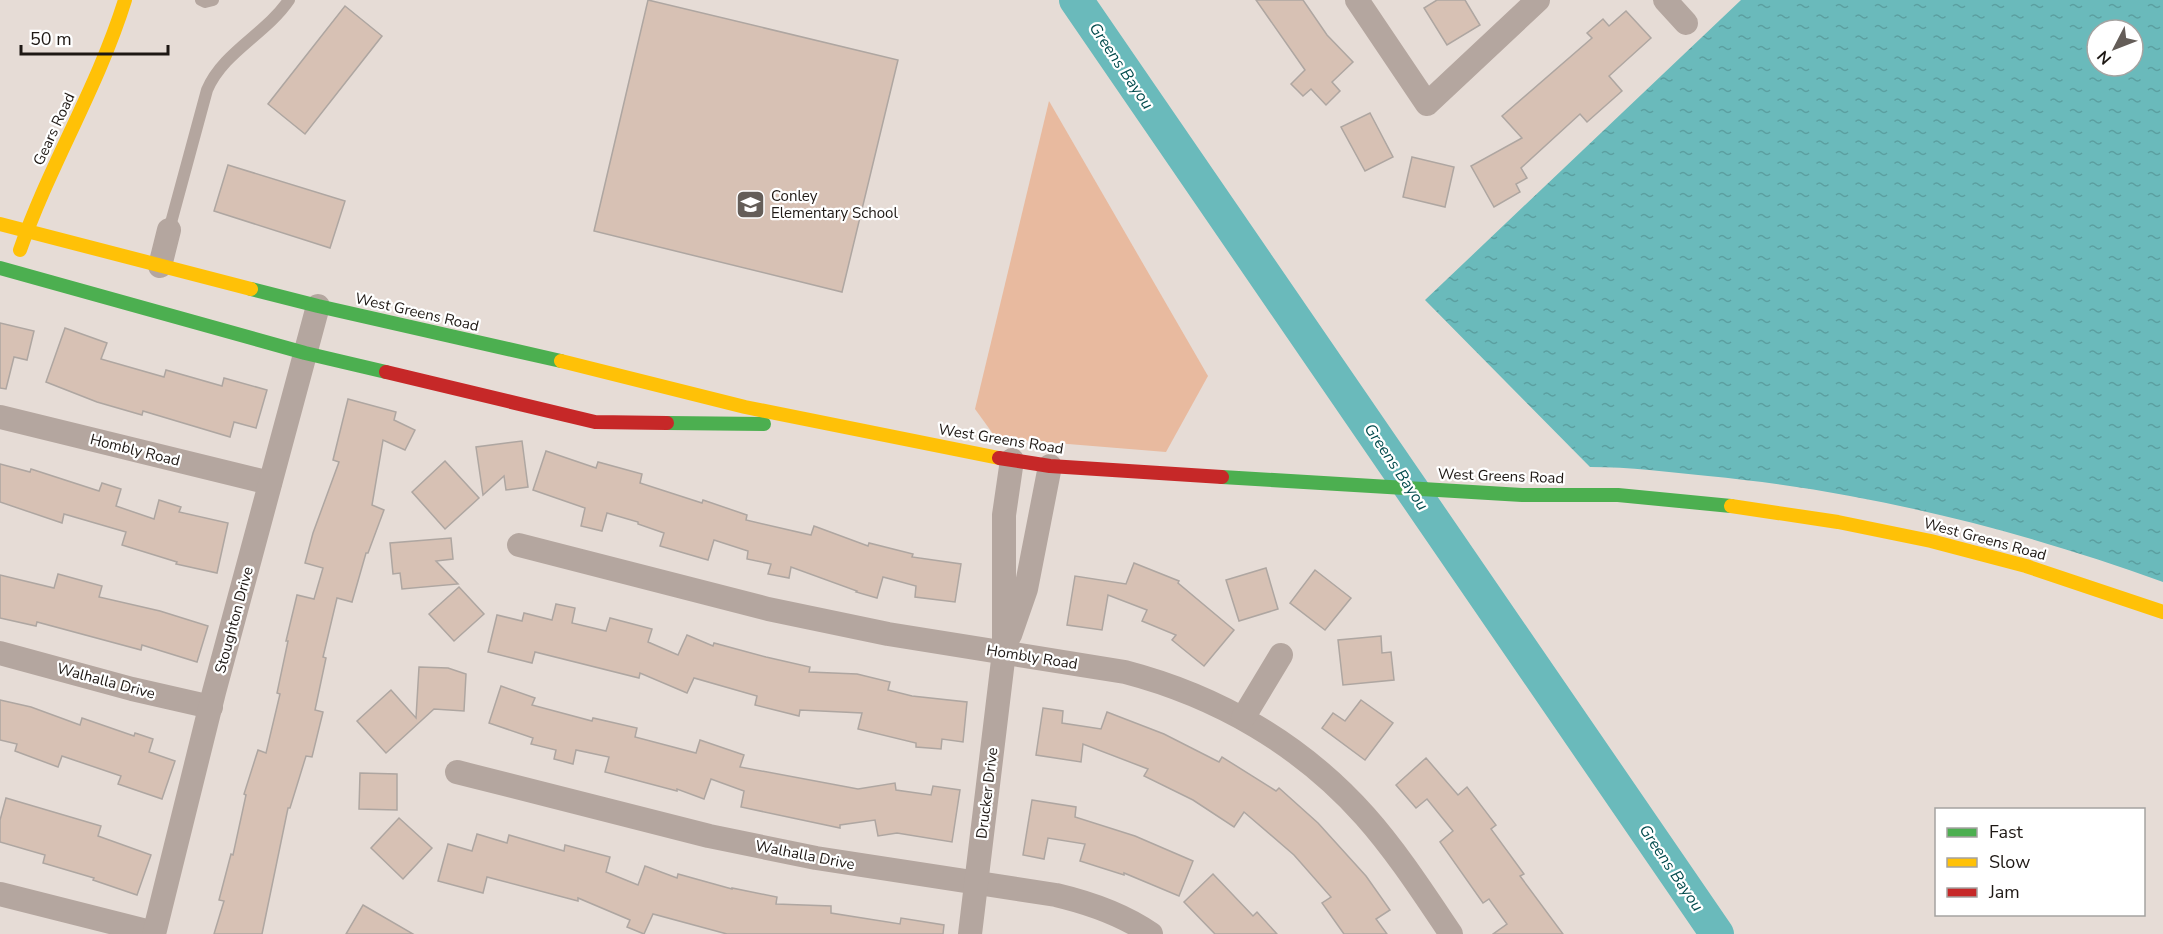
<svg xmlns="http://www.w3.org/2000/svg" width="2163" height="934" font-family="'Nunito Sans',sans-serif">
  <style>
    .grass { fill: #e8ba9f }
    .water { fill: url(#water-ripples); fill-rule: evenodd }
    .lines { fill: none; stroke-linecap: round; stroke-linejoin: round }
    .river { stroke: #6ababb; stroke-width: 34 }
    .building { fill: #d7c1b4; stroke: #aea6a1; stroke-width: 1.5 }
    .lane { stroke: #b4a69f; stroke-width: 12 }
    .street { stroke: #b4a69f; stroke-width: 24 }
    .fast { stroke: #4caf50; stroke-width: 14 }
    .slow { stroke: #ffc107; stroke-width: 14 }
    .jam { stroke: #c62828; stroke-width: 14 }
    .labels { text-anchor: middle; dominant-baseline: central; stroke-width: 4.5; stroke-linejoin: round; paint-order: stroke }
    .street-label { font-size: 15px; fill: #1e1814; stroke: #fff }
    .poi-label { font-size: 15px; fill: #1e1814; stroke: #fff; text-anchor: start }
    .water-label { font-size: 16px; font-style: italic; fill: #004a4c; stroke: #fff }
  </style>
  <defs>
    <pattern id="water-ripples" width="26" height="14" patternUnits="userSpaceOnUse" patternTransform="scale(1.5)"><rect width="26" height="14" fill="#6ababb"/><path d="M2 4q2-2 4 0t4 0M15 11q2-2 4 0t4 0" fill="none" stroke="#5b9fa0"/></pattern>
  </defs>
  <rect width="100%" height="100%" fill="#e6dcd6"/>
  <polygon class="grass" points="1049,101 1208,376 1166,452 996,438 975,409"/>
  <path class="water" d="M 1741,0 L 2163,0 L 2163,582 C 2017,529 1864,491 1708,476 C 1669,472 1630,467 1590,467 L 1425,300 ZM 2097,30 L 2133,30 L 2133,66 L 2097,66 Z"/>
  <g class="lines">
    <polyline class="river" points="1076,0 1717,934"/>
  </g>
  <g class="building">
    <polygon points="648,0 898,60 842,292 594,231"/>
    <polygon points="1256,0 1303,0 1327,35 1353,62 1332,82 1340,91 1326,105 1311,89 1303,96 1291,84 1305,70"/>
    <polygon points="1437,0 1465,0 1480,25 1447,45 1424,8"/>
    <polygon points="345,6 382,36 305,134 268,104"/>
    <polygon points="1626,11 1651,38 1609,76 1622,91 1587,122 1580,114 1521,168 1527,178 1516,184 1520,192 1494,207 1471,166 1522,138 1502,116 1592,38 1587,33 1603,19 1609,26"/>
    <polygon points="1370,113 1393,157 1365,171 1341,127"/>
    <polygon points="1412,157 1454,167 1445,207 1403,197"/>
    <polygon points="228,165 345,201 330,248 214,211"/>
    <polygon points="0,323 34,331 27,360 14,357 6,389 0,388"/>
    <polygon points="65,328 107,343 101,359 164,377 166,370 222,386 224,378 267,390 256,428 234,422 230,437 143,411 142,415 97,402 46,382"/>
    <polygon points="348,399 396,412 394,420 415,430 405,450 383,440 372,505 384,510 368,553 366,553 352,602 337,598 323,657 326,658 315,710 323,712 312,757 306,756 290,808 288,808 262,934 214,934 224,901 219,900 231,854 233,855 246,795 244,794 258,750 266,753 280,694 277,693 288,641 286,641 297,595 314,599 323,568 305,563 313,533 339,462 333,460"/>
    <polygon points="522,441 528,487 506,490 504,476 483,495 476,447"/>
    <polygon points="546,451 596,468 598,462 642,474 640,483 702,503 703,500 747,515 746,520 811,535 814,526 868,546 869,543 913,554 912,557 961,564 955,602 915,597 916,586 883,577 877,598 856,592 857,591 791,567 789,578 768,574 771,564 747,559 748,551 714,540 708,560 660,546 664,533 638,524 638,522 607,513 602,531 581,526 585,508 533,490"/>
    <polygon points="445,461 479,498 445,529 412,492"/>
    <polygon points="0,464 30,472 31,469 99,491 102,483 121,489 116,506 154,519 159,500 181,507 179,512 228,523 217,573 176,564 177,562 122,545 126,532 64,514 62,523 0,502"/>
    <polygon points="451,538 453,559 436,561 458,584 402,589 400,573 393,574 390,543"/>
    <polygon points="1134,563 1179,581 1178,583 1234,630 1204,666 1172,640 1176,635 1142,621 1147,610 1108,595 1102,630 1067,625 1075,576 1126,584"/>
    <polygon points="1266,568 1278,609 1239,621 1226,580"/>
    <polygon points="1315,570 1351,598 1325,630 1290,603"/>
    <polygon points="58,574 102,586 99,597 160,611 208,626 197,662 142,645 141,650 37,622 36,626 0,618 0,575 54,588"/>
    <polygon points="459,587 484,614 454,641 429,614"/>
    <polygon points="556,604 575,608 572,623 606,631 610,618 652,629 648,642 678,655 687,635 713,646 714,643 766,657 810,667 809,672 857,674 890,682 888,690 912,696 967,702 963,742 942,739 941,749 916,747 916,743 858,729 862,713 800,710 799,716 755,705 757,696 694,678 687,693 640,673 639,678 535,652 532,663 488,652 497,615 522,621 524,613 552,620"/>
    <polygon points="1381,636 1382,653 1391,652 1394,680 1343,685 1338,640"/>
    <polygon points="419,667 448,668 466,674 464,711 434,709 386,753 357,721 391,690 416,718"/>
    <polygon points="501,686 535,698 532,705 592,721 593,718 637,728 635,737 696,753 700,740 744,755 740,767 858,789 895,783 896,790 931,795 933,786 960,790 952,842 897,833 878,836 875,820 840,825 840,828 741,807 744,791 711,779 704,799 677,789 677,791 605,772 609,757 576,750 573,764 554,759 556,750 531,744 533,738 489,723"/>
    <polygon points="0,700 31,707 80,725 82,718 134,736 135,733 153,739 149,752 175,761 162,799 118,784 121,776 62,756 58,767 15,751 17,744 0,740"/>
    <polygon points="1361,700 1393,723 1365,760 1322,728 1333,713 1345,721"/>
    <polygon points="1043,708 1063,711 1062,723 1101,729 1107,712 1164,734 1219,762 1222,757 1276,791 1279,788 1318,823 1366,876 1390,910 1376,919 1387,934 1344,934 1322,903 1331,897 1294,855 1244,812 1234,827 1193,800 1144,776 1148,769 1083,744 1081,762 1036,755"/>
    <polygon points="1426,758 1458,795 1467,787 1496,825 1491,829 1524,874 1520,876 1563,934 1493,934 1507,924 1489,899 1483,903 1440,842 1453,831 1427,799 1416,808 1396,785"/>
    <polygon points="360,773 397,774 397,810 359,809"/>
    <polygon points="6,798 101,826 98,836 151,855 137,895 93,880 94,878 43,863 45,855 0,842 0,820"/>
    <polygon points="1032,800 1076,807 1075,817 1135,836 1193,861 1179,896 1124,873 1124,875 1080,861 1085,844 1048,838 1044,859 1023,855"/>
    <polygon points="399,818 432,848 403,879 371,848"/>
    <polygon points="477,834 507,843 509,835 564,851 565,845 610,857 606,872 638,885 645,866 677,878 678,874 732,889 732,888 777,897 776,904 831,906 831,913 900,924 901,918 944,925 943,934 727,934 653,914 644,934 627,927 630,920 578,898 578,901 487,877 483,893 438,881 448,844 472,851"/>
    <polygon points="1213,874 1253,916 1257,912 1277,934 1215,934 1184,902"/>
    <polygon points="363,905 413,934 346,934"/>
  </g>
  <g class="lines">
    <g class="lane">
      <polyline points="201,0 205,2 213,0"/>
      <path d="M 169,230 L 207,90 C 223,52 266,34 289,0"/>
    </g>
    <g class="street">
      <polyline points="1357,0 1427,104 1538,0"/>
      <polyline points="1665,0 1686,23"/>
      <polyline points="160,266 169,230"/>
      <polyline points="0,417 270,483"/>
      <path d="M 519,545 L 768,609 L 888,634 L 1125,672 C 1217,696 1301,744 1365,816 C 1397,852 1424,894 1451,934"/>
      <polyline points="1010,635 1026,589 1050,466"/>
      <polyline points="0,653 132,689 211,707"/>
      <polyline points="1243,718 1281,655"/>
      <path d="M 457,772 L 709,836 L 816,858 L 1056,895 C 1090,903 1122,914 1151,934"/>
      <polyline points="0,894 154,933"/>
      <polyline points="154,934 214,692 318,306"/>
      <polyline points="970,934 1004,652 1004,515 1012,460"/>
    </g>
    <g class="fast">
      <polyline points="0,268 305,353 386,372"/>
      <polyline points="251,289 318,306 561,361"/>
      <polyline points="667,423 764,424"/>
      <polyline points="1222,477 1522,495 1618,495 1731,506"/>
    </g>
    <g class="slow">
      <polyline points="0,224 251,289"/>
      <path d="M 20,250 C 50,164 98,87 125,0"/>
      <polyline points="561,361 745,407 999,458"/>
      <polyline points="1731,506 1838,522 1931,541 2026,566 2163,612"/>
    </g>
    <g class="jam">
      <polyline points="386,372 595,422 667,423"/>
      <polyline points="999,458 1050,466 1222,477"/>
    </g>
  </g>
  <defs>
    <symbol id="school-square" viewBox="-11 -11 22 22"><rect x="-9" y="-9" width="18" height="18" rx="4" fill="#645d58" stroke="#fff"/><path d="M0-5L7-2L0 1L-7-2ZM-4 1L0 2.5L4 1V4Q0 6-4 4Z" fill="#fff"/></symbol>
  </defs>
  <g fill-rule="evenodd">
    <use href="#school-square" x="734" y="188" width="33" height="33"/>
  </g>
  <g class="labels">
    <g class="street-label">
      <text transform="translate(54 129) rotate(-65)">Gears Road</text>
      <text transform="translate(417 312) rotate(13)">West Greens Road</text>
      <text transform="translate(1001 439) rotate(9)">West Greens Road</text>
      <text transform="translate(135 450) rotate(14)">Hombly Road</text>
      <text transform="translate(1501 476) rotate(2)">West Greens Road</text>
      <text transform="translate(1985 539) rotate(15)">West Greens Road</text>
      <text transform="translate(234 620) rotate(-75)">Stoughton Drive</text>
      <text transform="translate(1032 657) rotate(9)">Hombly Road</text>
      <text transform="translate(106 681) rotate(15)">Walhalla Drive</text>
      <text transform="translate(987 793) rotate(-83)">Drucker Drive</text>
      <text transform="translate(805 855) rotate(11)">Walhalla Drive</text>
    </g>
    <g class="poi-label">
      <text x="771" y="196">Conley<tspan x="771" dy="17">Elementary School</tspan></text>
    </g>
    <g class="water-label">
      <text transform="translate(1121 66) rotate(56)">Greens Bayou</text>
      <text transform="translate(1396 467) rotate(56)">Greens Bayou</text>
      <text transform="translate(1671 868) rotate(56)">Greens Bayou</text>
    </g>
  </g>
  <rect x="1935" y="808" width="210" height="108" fill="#ffffff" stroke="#a5a3a1" stroke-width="1.5"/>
  <rect x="1947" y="828" width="30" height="9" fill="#4caf50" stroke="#a5a3a1" stroke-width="1.5"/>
  <text x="1989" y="838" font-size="18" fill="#1e1814">Fast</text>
  <rect x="1947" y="858" width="30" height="9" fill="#ffc107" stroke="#a5a3a1" stroke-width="1.5"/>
  <text x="1989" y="868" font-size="18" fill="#1e1814">Slow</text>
  <rect x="1947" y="888" width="30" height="9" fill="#c62828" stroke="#a5a3a1" stroke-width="1.5"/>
  <text x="1989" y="898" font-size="18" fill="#1e1814">Jam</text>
  <g transform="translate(2115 48) rotate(228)"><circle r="28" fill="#ffffff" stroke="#a5a3a1" stroke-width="1.5"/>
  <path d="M0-4.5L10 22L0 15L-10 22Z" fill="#645d58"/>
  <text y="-9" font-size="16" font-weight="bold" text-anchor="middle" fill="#1e1814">N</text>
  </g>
  <path d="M21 45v9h147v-9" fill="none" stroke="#1e1814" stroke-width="3"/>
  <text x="30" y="45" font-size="18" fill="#1e1814" stroke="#ffffff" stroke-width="4.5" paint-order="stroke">50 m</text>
</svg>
